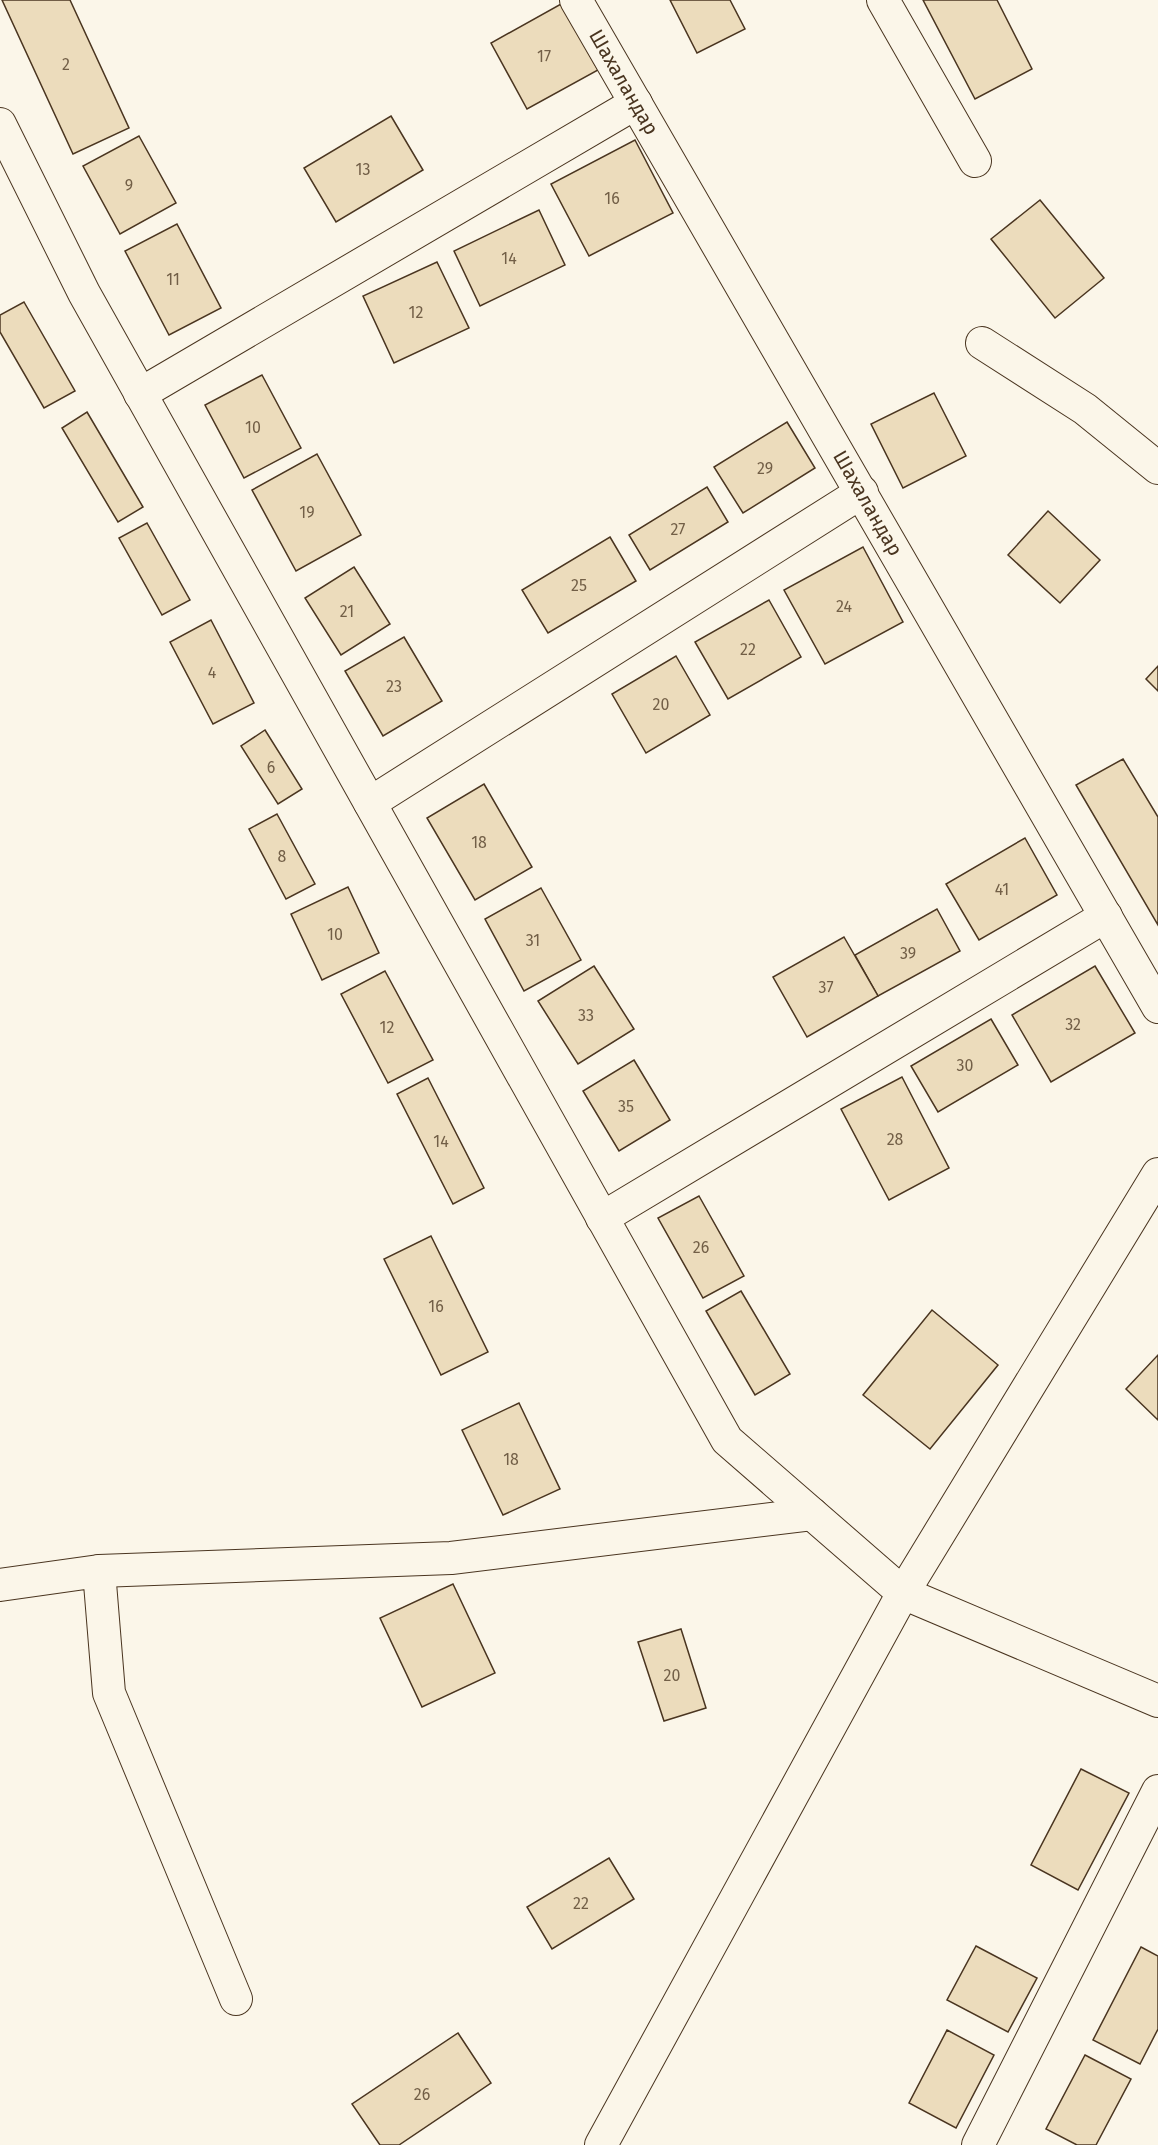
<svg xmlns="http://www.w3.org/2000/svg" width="1158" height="2145" font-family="'Fira Sans',sans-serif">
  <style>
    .building { fill: #ecdcbc; stroke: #4a3520; stroke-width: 1.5 }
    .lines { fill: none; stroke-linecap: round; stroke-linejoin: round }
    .street-casing { stroke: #4a3520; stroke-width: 34 }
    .street { stroke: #fbf6e9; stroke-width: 32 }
    .labels { text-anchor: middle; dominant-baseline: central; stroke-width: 4.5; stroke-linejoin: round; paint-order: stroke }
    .number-label { font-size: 16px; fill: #725f47 }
    .street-label { font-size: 20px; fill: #4a3520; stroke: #fbf6e9 }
  </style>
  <rect width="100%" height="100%" fill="#fbf6e9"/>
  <g class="building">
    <polygon points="2,0 70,0 129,128 73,154"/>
    <polygon points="670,0 730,0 745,29 697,53"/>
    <polygon points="923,0 997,0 1032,69 975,99"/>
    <polygon points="561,4 598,70 527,109 491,43"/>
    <polygon points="391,116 423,170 336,222 304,168"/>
    <polygon points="139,136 176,203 120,234 83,166"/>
    <polygon points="635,140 673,213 589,256 551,184"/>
    <polygon points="1040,200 1104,278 1055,318 991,239"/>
    <polygon points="539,210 565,265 480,306 454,251"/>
    <polygon points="177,224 221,308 169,335 125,251"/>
    <polygon points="437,262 469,328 394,363 363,296"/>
    <polygon points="24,302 75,391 44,408 0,332 0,315"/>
    <polygon points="262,375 301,448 244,478 205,405"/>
    <polygon points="934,393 966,456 903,488 871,424"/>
    <polygon points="87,412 143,507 118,522 62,428"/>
    <polygon points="787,422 815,468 743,513 714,467"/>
    <polygon points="317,454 361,535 296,571 252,490"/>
    <polygon points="707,487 728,522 650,570 629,535"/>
    <polygon points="1048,511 1100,560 1060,603 1008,555"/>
    <polygon points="147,523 190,600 162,615 119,538"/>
    <polygon points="610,537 636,581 548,633 522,590"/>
    <polygon points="863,547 903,622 825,664 784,590"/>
    <polygon points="354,567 390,624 341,655 305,598"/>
    <polygon points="769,600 801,657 728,699 695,642"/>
    <polygon points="211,620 254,703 213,724 170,642"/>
    <polygon points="404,637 442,701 383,736 345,671"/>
    <polygon points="676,656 710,715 646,753 612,694"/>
    <polygon points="1158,666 1158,691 1146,679"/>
    <polygon points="265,730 302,789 278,804 241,746"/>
    <polygon points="1123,759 1158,817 1158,925 1076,785"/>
    <polygon points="484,784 532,867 475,900 427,818"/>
    <polygon points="277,814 315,884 286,899 249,829"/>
    <polygon points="1025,838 1057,895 979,940 946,884"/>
    <polygon points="348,887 379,953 322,980 291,914"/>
    <polygon points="541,888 581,960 524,991 485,919"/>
    <polygon points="937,909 960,951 878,996 855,955"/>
    <polygon points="844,937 878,996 807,1037 773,977"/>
    <polygon points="594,966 634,1029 578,1064 538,1001"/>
    <polygon points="1095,966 1135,1033 1051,1082 1012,1015"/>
    <polygon points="385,971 433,1060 388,1083 341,994"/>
    <polygon points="991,1019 1018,1065 938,1112 911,1066"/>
    <polygon points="634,1060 670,1120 619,1151 583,1091"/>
    <polygon points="902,1077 949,1168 889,1200 841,1109"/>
    <polygon points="428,1078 484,1188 453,1204 397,1094"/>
    <polygon points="699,1196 744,1276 703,1298 658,1218"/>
    <polygon points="431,1236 488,1352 441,1375 384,1259"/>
    <polygon points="741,1291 790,1374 755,1395 706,1311"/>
    <polygon points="932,1310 998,1365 930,1449 863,1395"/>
    <polygon points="1158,1355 1158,1420 1126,1389"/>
    <polygon points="519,1403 560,1489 503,1515 462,1430"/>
    <polygon points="453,1584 495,1673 422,1707 380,1618"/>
    <polygon points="681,1629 706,1708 664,1721 638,1642"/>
    <polygon points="1081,1769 1129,1793 1078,1890 1031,1865"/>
    <polygon points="609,1858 634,1899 552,1949 527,1907"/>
    <polygon points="976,1946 1037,1978 1008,2032 947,2000"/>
    <polygon points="1141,1947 1158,1956 1158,2029 1140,2064 1093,2040"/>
    <polygon points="947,2030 994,2055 956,2128 909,2103"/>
    <polygon points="458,2033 491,2083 399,2145 380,2145 352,2104"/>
    <polygon points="1085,2055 1131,2079 1096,2145 1077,2145 1046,2129"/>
  </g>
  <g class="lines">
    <defs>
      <g id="street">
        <polyline points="576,0 1158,1007"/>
        <polyline points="883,0 975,161"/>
        <polyline points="0,124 84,293 727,1440 903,1593 1158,1701"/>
        <polyline points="982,343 1085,409 1158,468"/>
        <polyline points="140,394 636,103"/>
        <polyline points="370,803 862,492"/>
        <polyline points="602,1218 1106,916"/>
        <polyline points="99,1571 451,1558 812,1514"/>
        <polyline points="0,1585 99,1571 109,1693 236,1999"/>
        <polyline points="601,2145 903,1593 1158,1174"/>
        <polyline points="978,2145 1158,1791"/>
      </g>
    </defs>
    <use href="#street" class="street-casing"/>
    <use href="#street" class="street"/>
  </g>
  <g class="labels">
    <g class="number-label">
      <text x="544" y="56">17</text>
      <text x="66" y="64">2</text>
      <text x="363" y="169">13</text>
      <text x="129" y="185">9</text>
      <text x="612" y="198">16</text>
      <text x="509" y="258">14</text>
      <text x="173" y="279">11</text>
      <text x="416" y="312">12</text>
      <text x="253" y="427">10</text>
      <text x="765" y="468">29</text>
      <text x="307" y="512">19</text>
      <text x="678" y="529">27</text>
      <text x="579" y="585">25</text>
      <text x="844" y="606">24</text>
      <text x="347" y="611">21</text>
      <text x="748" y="649">22</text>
      <text x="212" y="672">4</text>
      <text x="394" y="686">23</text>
      <text x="661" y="704">20</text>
      <text x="271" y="767">6</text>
      <text x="479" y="842">18</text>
      <text x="282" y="856">8</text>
      <text x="1002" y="889">41</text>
      <text x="335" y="934">10</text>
      <text x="533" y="940">31</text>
      <text x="908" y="953">39</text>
      <text x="826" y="987">37</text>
      <text x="586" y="1015">33</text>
      <text x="1073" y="1024">32</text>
      <text x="387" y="1027">12</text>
      <text x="965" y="1065">30</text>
      <text x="626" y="1106">35</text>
      <text x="895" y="1139">28</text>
      <text x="441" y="1141">14</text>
      <text x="701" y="1247">26</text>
      <text x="436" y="1306">16</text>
      <text x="511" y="1459">18</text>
      <text x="672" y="1675">20</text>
      <text x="581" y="1903">22</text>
      <text x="422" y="2094">26</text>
    </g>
    <g class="street-label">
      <text transform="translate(624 82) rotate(60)">Шахаландар</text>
      <text transform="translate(868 503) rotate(60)">Шахаландар</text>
    </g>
  </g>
</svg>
